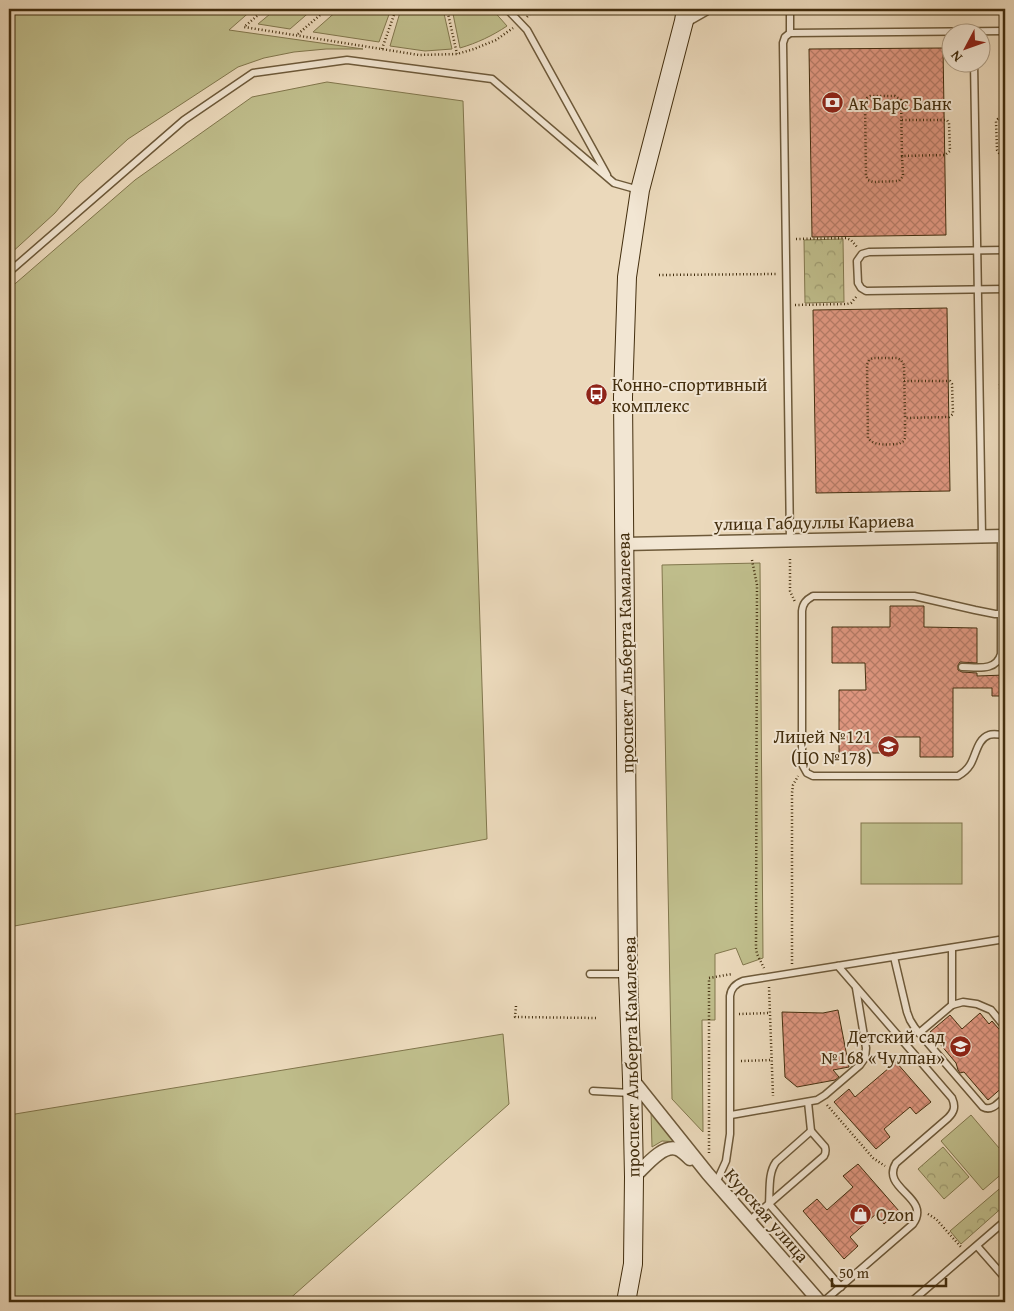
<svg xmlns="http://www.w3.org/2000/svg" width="1014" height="1311" font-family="'Gentium Book Plus',serif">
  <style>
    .grass { fill: #bfbd8b; stroke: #81764c }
    .forest { fill: url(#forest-crowns); stroke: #81764c }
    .building { fill: url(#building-cross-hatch); stroke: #432e0e }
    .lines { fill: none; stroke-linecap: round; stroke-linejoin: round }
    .service-casing { stroke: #6d5939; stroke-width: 9 }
    .minor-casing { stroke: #6d5939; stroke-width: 15 }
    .secondary-casing { stroke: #432e0e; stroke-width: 20 }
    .path { stroke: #432e0e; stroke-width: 2.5; stroke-dasharray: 1 2.5; stroke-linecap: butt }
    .service { stroke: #f2e6d3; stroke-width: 6 }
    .minor { stroke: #f2e6d3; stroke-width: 12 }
    .secondary { stroke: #f2e6d3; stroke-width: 18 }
    .labels { text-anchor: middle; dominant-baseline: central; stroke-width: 4; stroke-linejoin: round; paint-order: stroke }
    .poi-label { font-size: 18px; fill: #432e0e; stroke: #f2e6d3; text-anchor: start }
    .street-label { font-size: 18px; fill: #432e0e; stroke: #f2e6d3 }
  </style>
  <defs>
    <pattern id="forest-crowns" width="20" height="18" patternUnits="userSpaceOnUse" patternTransform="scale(1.25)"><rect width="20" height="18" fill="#bfbd8b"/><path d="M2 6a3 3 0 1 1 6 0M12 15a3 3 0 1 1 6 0" fill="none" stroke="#9d9a70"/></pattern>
    <pattern id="building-cross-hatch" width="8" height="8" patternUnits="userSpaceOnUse" patternTransform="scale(1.25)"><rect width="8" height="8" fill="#e09781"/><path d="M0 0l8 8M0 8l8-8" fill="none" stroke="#b77c68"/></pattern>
  </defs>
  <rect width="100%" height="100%" fill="#ebd9bb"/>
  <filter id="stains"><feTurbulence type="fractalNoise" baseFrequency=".004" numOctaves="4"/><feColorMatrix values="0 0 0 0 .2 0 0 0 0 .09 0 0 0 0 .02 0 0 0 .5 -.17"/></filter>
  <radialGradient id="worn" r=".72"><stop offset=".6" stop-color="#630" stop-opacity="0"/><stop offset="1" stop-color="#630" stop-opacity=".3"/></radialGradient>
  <g class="grass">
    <polygon points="9,9 253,9 229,30 363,49 326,49 294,52 264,58 238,67 128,139 79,184 55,213 9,255"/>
    <polygon points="276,9 313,9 290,29 258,24"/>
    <polygon points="339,9 391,9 379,42 313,32"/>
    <polygon points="401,9 443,9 452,49 425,51 390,46"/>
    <path d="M 452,9 L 492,9 L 507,26 C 492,36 477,43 460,48 Z"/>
    <polygon points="327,82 463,101 487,839 9,927 9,289 135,180 252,97"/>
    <polygon points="760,563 763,958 743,965 736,948 715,954 715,1020 702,1020 703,1132 672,1099 662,565"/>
    <rect x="861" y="823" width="101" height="61"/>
    <polygon points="503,1034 509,1104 286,1302 9,1302 9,1115"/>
    <polygon points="651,1111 679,1142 662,1141 652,1147"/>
    <polygon points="971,1115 1005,1155 1005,1171 983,1190 941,1141"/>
  </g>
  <g class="forest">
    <polygon points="843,239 844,302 805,303 804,240"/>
    <polygon points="943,1147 969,1177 944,1199 918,1169"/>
    <polygon points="1005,1184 1005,1205 961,1244 950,1231"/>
  </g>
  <g class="building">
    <polygon points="943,48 946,235 812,237 809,49"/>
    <polygon points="947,308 950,491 816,493 813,310"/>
    <polygon points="890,606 924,606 924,627 977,628 977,663 960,662 958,665 958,670 962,672 977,673 977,676 1005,675 1005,696 992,696 992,688 953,688 953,757 920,757 920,737 893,737 893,753 839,753 839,690 866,690 865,663 832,663 832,627 890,627"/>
    <polygon points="838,1010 849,1067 833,1070 839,1077 835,1080 797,1087 785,1077 782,1012 823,1013"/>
    <polygon points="980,1013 989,1024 992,1021 1005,1036 1005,1070 999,1076 1005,1083 1005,1085 988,1100 964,1072 960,1073 958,1070 956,1063 930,1032 950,1015 962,1029"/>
    <polygon points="896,1062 931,1102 916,1114 910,1107 884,1129 890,1137 876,1149 834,1102 849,1089 855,1097"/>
    <polygon points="858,1164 899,1211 884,1224 876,1214 850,1237 858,1246 844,1259 803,1211 817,1199 827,1210 853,1187 843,1176"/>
  </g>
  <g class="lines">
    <defs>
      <g id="service">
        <polyline points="507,9 527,30 607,175"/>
        <polyline points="790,9 790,33"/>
        <polyline points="974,62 982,536"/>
        <polyline points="1005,250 869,252 862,254 857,261 858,283 861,288 866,291 1005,289"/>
        <polyline points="9,272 184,120 253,73 347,60 492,79 614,183 639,190"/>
        <polyline points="790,541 783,43 785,37 790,33 1005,31"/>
        <path d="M 1005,614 L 995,614 L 975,610 L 914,596 L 813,596 C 806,600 803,603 802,611 L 802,764 L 807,773 L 813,776 L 958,776 C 963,773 967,770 970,765 C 976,756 977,739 989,735 C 993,733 1001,735 1005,735"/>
        <path d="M 962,667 C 976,667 996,672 1001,654 L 1001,536"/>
        <path d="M 894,957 L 907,1012 L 910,1020 L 915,1028 L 983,1107 C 992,1112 999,1102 1005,1097"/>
        <polyline points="590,974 626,974"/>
        <polyline points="952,1005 952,948"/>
        <polyline points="919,1033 952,1005 963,1002 977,1004 991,1010 1005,1027"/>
        <polyline points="593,1091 631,1093"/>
        <polyline points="808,1102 811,1131"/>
        <polyline points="731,1115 817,1100 825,1095 860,1065 865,1058 866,1048 856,988"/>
        <path d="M 716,1183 L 726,1161 L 730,1134 L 730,996 C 731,988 735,984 743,981 L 1005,939"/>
        <path d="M 749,1221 L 824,1156 C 826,1153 826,1151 825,1147 L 811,1131 L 776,1162 C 768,1173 770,1190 769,1204 L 841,1287"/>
        <polyline points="977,1246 1005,1278"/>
        <path d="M 823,1302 L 913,1224 C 932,1197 880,1189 896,1163 L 948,1118 C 954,1112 956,1107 952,1098 L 838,966"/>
        <polyline points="911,1302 1005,1221"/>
      </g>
      <g id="minor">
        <polyline points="684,21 705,9"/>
        <polyline points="624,544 1005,536"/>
        <polyline points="632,1079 708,1174 820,1302"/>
        <path d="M 634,1177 C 644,1168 662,1144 677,1149 C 682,1151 686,1155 690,1159"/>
      </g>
      <polyline id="secondary" points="626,1302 633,1264 634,1177 632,1079 628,974 623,397 627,277 640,190 684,21 686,9"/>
    </defs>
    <use href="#service" class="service-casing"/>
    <use href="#minor" class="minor-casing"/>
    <use href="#secondary" class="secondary-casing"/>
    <g class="path">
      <polyline points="265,9 244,27 419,55 457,54 474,49 496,40 513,28"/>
      <polyline points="447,9 457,54"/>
      <polyline points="527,17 534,9"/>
      <polyline points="298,34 327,9"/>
      <polyline points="382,49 396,9"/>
      <polyline points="1005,118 998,119 996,121 997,150 999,153 1005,154"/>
      <polyline points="902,120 947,120 949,123 950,151 945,155 902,156 901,100 895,96 870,96 867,98 865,103 866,176 868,180 873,182 899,181 903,176 902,156"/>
      <polyline points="796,239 846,238 851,240 857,247"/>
      <polyline points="659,275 777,274"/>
      <polyline points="795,305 847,304 851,303 857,296"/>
      <polyline points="1005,380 1002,381 1000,384 1001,412 1005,417"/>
      <path d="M 904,381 L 950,381 L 952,384 L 953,414 L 949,417 L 905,418 L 904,365 L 901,360 L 897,358 L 873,358 L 869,360 L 867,365 L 868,438 C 875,447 889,444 899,444 L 904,441 L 905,438 L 905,418"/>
      <polyline points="790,559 790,591 795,602"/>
      <polyline points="752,560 757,585 756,948 757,954 764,968"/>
      <polyline points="792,964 792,793 793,785 798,776"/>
      <polyline points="769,987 773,1096"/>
      <polyline points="516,1006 515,1017 596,1018"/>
      <polyline points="739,1014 770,1013"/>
      <polyline points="741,1061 772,1060"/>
      <polyline points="827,1105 873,1158 885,1166"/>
      <polyline points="709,1153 709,978 732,974"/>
      <polyline points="928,1214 936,1219 961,1247"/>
    </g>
    <use href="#service" class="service"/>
    <use href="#minor" class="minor"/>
    <use href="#secondary" class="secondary"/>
  </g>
  <defs>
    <symbol id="bank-disc" viewBox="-11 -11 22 22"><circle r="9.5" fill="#8f2418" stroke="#f2e6d3"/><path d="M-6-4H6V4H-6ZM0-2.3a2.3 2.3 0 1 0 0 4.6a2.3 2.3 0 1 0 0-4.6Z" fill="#fff"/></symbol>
    <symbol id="bus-disc" viewBox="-11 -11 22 22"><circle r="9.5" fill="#8f2418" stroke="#f2e6d3"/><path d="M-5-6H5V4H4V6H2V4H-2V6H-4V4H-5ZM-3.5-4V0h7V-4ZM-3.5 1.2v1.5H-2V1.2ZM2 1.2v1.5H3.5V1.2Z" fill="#fff"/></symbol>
    <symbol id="school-disc" viewBox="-11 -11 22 22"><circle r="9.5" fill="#8f2418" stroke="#f2e6d3"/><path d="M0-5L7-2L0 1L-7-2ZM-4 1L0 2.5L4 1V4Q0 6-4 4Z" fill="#fff"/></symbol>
    <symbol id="shop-disc" viewBox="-11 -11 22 22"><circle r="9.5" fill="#8f2418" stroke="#f2e6d3"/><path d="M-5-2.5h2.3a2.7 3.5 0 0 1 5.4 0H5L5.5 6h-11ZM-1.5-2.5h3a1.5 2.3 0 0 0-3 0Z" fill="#fff"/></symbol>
  </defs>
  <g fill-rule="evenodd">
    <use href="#bank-disc" x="820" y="90" width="25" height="25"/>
    <use href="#bus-disc" x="584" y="382" width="25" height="25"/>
    <use href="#school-disc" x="876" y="734" width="25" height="25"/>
    <use href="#school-disc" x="948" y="1034" width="25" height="25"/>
    <use href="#shop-disc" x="848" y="1202" width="25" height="25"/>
  </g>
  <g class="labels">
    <g class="poi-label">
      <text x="848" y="103">Ак Барс Банк</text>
      <text x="612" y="384">Конно-спортивный<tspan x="612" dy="21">комплекс</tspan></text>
      <text x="872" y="736" text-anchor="end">Лицей №121<tspan x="872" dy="21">(ЦО №178)</tspan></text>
      <text x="945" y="1036" text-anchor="end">Детский сад<tspan x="945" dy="21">№168 «Чулпан»</tspan></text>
      <text x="876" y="1214">Ozon</text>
    </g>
    <g class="street-label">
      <text transform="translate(814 522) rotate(-1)">улица Габдуллы Кариева</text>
      <text transform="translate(625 653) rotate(-91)">проспект Альберта Камалеева</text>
      <text transform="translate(631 1057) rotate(-91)">проспект Альберта Камалеева</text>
      <text transform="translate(767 1215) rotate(49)">Курская улица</text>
    </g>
  </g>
  <rect width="1014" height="1311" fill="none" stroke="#ebd9bb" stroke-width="30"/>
  <rect x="10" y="10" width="994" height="1291" fill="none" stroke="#432e0e" stroke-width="2.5"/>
  <rect x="15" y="15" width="984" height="1281" fill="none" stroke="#432e0e"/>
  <g transform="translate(966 48) rotate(229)"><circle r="24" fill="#f2e6d3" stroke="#ac9c84"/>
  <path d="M0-4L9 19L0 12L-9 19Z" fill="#8f2418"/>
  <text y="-8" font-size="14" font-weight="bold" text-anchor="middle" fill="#432e0e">N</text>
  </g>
  <path d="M832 1278v8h114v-8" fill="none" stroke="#432e0e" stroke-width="2.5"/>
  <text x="839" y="1278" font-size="15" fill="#432e0e" stroke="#f2e6d3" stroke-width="4" paint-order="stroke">50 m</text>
  <rect width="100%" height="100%" filter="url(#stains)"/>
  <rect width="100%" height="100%" fill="url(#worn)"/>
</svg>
